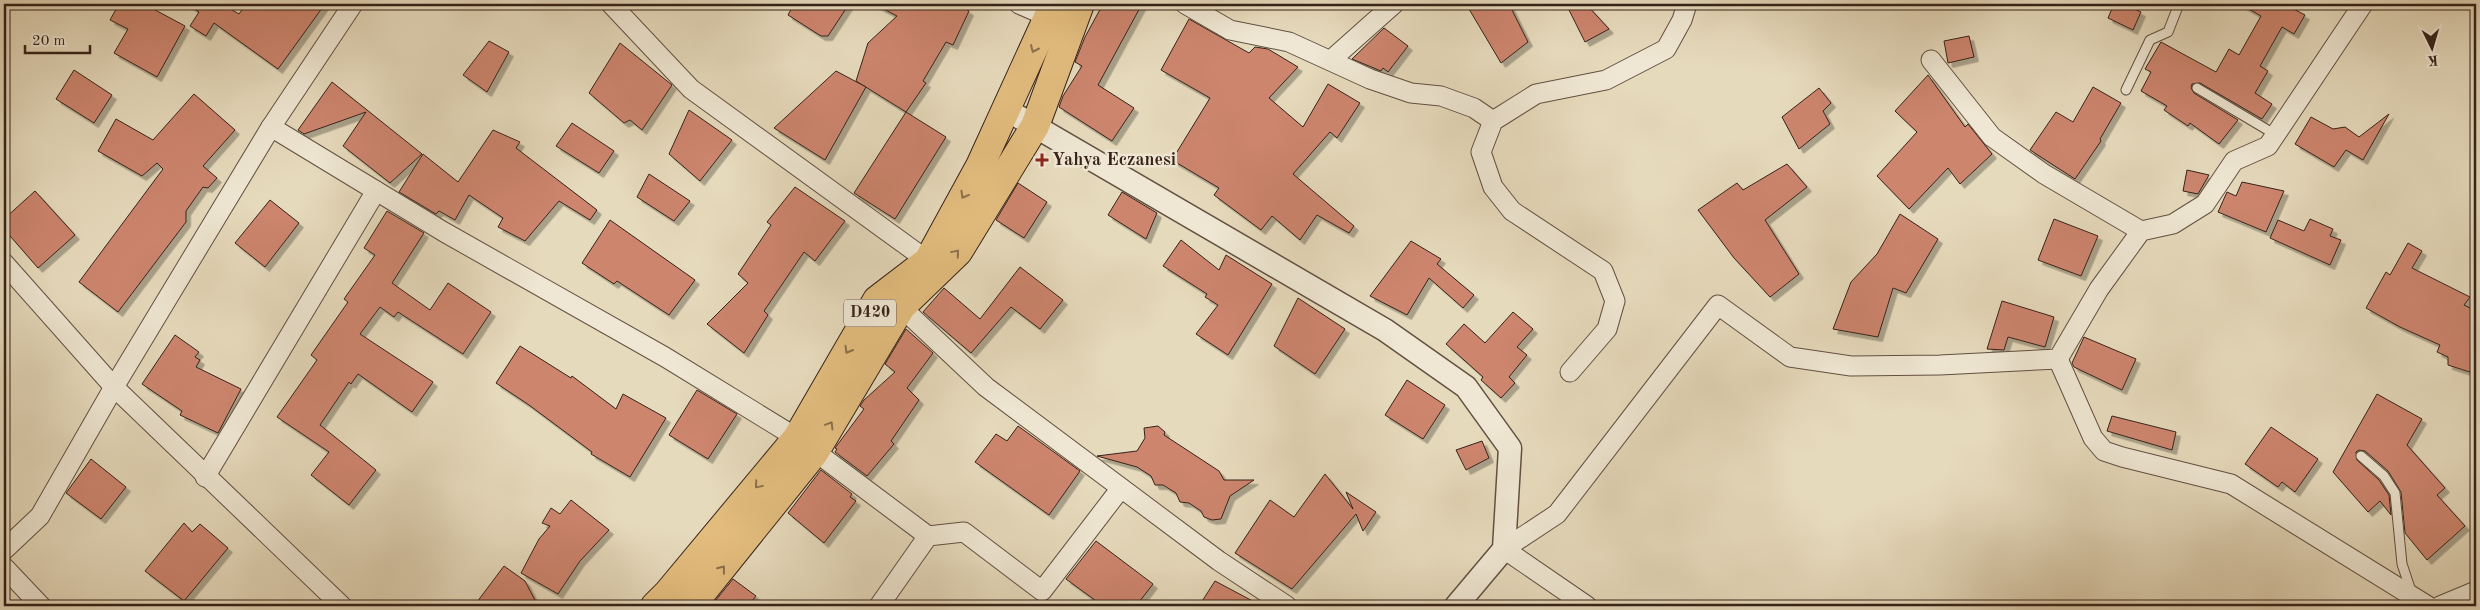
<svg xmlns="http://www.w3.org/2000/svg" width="2480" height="610" font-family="'Old Standard TT',serif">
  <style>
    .building { fill: #cd856e; stroke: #362219; filter: url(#shadow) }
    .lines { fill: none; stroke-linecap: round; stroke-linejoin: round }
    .service-casing { stroke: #625042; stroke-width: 11 }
    .minor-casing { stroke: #625042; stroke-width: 21 }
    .tertiary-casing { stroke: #625042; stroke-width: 25 }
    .trunk-casing { stroke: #362219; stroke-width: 30 }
    .service { stroke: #efe7d3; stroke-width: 9 }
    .minor { stroke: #efe7d3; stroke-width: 19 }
    .tertiary { stroke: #efe7d3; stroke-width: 22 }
    .trunk { stroke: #e3bd7e; stroke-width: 28 }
    .oneway { stroke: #8c704c }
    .poi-dot { fill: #8f2418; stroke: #efe7d3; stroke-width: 2 }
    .labels { text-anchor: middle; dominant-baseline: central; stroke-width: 5; stroke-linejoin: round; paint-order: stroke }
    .shield { fill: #efe7d3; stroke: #6e5d51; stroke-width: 1 }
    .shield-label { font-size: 16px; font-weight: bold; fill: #362219 }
    .poi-label { font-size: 18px; font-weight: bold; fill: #362219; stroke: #efe7d3; text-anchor: start }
  </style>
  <defs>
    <filter id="shadow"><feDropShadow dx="4.5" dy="4.5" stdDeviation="0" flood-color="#0004"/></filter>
  </defs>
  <rect width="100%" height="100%" fill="#e6dabc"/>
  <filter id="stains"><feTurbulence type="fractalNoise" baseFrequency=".004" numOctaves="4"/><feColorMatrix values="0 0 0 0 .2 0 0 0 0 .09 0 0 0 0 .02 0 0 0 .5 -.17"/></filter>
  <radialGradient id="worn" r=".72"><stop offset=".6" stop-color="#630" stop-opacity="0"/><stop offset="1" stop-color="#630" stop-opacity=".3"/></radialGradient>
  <g class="building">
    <polygon points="119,4 144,4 185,26 157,77 114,53 128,29 110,20"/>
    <polygon points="187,4 226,4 225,6 239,14 246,4 325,4 278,69 214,23 206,36 190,26 199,12"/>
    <polygon points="794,4 849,4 828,36 821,36 788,15"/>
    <polygon points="874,4 957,4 969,11 953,45 946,42 923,81 926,83 906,112 856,81 868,43 897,16"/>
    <polygon points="1103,4 1142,4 1098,85 1134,108 1112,141 1059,107 1063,96 1082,66 1075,62 1085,37"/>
    <polygon points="1466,4 1509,4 1528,42 1501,63"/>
    <polygon points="1566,4 1586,4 1609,29 1585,42"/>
    <polygon points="2114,4 2124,4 2141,12 2133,30 2108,18"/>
    <polygon points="2240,4 2284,4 2305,15 2294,34 2282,27 2260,66 2268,71 2255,93 2272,104 2262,119 2200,83 2192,84 2191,88 2194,93 2238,120 2219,144 2190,123 2188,126 2164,110 2167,106 2141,91 2151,72 2145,69 2161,42 2216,72 2229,49 2239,55 2261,16"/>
    <polygon points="1189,19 1249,53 1255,47 1268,49 1298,67 1269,98 1303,127 1328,84 1360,103 1337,138 1330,132 1293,174 1354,226 1349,233 1317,215 1300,240 1272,216 1261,230 1214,195 1219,188 1172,160 1210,98 1161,70"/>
    <polygon points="1384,28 1408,46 1388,72 1383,68 1381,71 1352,59"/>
    <polygon points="1969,36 1974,57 1948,63 1944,41"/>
    <polygon points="489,41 509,52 487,92 463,75"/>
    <polygon points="620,43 672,85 642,130 630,120 624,123 589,93"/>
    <polygon points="74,70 112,95 94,123 56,99"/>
    <polygon points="836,71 866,87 825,160 774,128"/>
    <polygon points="1928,75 1965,127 1968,124 1992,154 1960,184 1948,168 1909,209 1877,176 1917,132 1895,111"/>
    <polygon points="332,82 422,154 390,183 343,146 366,112 304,134 298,130"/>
    <polygon points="2093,87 2121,103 2100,139 2101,141 2075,179 2030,150 2056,112 2073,122"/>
    <polygon points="1819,88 1831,103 1823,111 1830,124 1799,149 1782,117"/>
    <polygon points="194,94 235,130 203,166 217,178 208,188 203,187 186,211 186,222 118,312 79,282 163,169 157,163 142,176 98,151 116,119 153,140"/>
    <polygon points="689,110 732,140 700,181 669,154"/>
    <polygon points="906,112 946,137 895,219 854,193"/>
    <polygon points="2389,114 2363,160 2346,150 2334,167 2295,144 2311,117 2333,129 2345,127 2359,137"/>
    <polygon points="572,123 614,151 599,173 556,146"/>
    <polygon points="493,130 520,142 516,148 597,210 590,220 559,201 525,241 498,227 503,218 469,195 455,220 439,211 436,214 399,192 423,154 458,182"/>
    <polygon points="1787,164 1807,187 1765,220 1799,274 1770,297 1734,258 1698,210 1737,183 1743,190"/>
    <polygon points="2187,170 2209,175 2198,194 2183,191"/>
    <polygon points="649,174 690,201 674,221 637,197"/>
    <polygon points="2242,182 2284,191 2266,232 2218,212 2227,192 2236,196"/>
    <polygon points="1018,183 1047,202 1024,238 996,220"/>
    <polygon points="795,187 845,221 815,261 804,252 764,311 768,315 744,353 707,324 748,283 738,274 771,225 767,222"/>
    <polygon points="35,191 75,235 38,268 4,229 4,219"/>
    <polygon points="1122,192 1157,213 1146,239 1108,215"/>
    <polygon points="270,200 299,223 265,267 235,243"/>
    <polygon points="387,211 424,233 392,283 430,310 448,283 491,312 463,354 398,312 394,317 380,307 360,334 433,382 412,412 358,374 351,384 349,382 320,425 376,470 349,505 311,475 329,452 277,417 317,360 311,355 348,302 344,299 375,255 364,248"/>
    <polygon points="1900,214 1938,239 1906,293 1893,288 1878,337 1833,329 1851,282 1877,254"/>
    <polygon points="2054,219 2098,236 2081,276 2038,260"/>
    <polygon points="2310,219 2333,229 2330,236 2341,240 2330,265 2270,238 2278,220 2304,231"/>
    <polygon points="610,220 695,280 669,315 617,281 614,284 582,263"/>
    <polygon points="1181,240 1219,270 1226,255 1272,284 1228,355 1196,334 1218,305 1205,297 1207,294 1163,266"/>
    <polygon points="1411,241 1441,259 1437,264 1474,295 1463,308 1429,278 1407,315 1370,296"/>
    <polygon points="2408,243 2422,251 2412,268 2470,297 2464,305 2476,311 2476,374 2448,365 2448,357 2437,352 2440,345 2400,327 2366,308 2386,272 2390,275"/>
    <polygon points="1020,267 1063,300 1040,329 1011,307 971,353 923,312 944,288 980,319"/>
    <polygon points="1298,298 1345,329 1315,374 1274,346"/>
    <polygon points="2002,301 2054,317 2045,347 2008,337 2004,350 1987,349"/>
    <polygon points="1513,312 1533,329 1517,347 1527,355 1509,377 1515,383 1501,398 1481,380 1483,377 1446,344 1464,324 1485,343"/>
    <polygon points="906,329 933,353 907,388 919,400 891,441 894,444 867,476 835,452 837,449 835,448 864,409 860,406 864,400 895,372 885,364"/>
    <polygon points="175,335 199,352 195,357 200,360 196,367 241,389 218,433 180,415 182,411 142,384"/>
    <polygon points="2084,337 2136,359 2122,390 2074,367 2072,363"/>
    <polygon points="520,346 571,378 572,376 616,409 623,394 666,418 630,477 591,454 592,452 529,405 496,383"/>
    <polygon points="1407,380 1445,405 1423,439 1385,415"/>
    <polygon points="697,390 737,414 708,459 669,435"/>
    <polygon points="2377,394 2422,419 2407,445 2445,488 2437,495 2465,526 2427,560 2405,533 2401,492 2388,471 2365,451 2359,450 2356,452 2357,460 2379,480 2389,495 2391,515 2380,501 2368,512 2333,472"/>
    <polygon points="2112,416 2176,432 2172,450 2107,431"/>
    <polygon points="1018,426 1080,471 1049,515 975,462 996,434 1007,441"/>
    <polygon points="1158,426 1165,432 1164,435 1219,471 1224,480 1254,480 1230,496 1221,519 1212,520 1204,517 1201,511 1189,503 1180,502 1176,493 1163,485 1155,485 1151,476 1137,467 1097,456 1137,451 1145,438 1144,428"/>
    <polygon points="2271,427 2318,459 2295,492 2282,482 2278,487 2245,464"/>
    <polygon points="1482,441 1489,458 1466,470 1456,450"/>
    <polygon points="91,459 126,487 101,519 66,493"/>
    <polygon points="821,470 852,494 850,497 856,501 824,543 788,513"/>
    <polygon points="1325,474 1353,509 1346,492 1376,512 1363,531 1356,514 1292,589 1235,553 1270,500 1294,517"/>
    <polygon points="571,500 609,530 580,561 558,594 521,573 539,539 550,526 542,523 551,508 560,514"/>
    <polygon points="184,523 192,532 200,524 228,548 184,601 145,571"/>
    <polygon points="1096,541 1153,584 1136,606 1103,606 1066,579"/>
    <polygon points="504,566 525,581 538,606 474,606"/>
    <polygon points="733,579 756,596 748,606 711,606"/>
    <polygon points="1215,581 1262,606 1199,606"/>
  </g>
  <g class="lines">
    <defs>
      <g id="service">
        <polyline points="2197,88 2276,135"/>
        <polyline points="2126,90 2150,40 2168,32 2179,4"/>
        <polyline points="2361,456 2384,476 2395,493 2402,564 2411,591"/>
      </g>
      <g id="minor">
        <polyline points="611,4 691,89 928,261"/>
        <polyline points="1019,4 1049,17"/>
        <polyline points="1185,4 1230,30 1289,42 1370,79 1411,93 1441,96 1474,108 1493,121"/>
        <polyline points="1331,60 1394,4"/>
        <polyline points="1931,60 1992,137 2044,174 2141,231"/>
        <polyline points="271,127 444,232 665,357 797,438 928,536 964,532 1042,591 1121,488"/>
        <polyline points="4,263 114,387 342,606"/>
        <polyline points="890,304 901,307 986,387 1219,561 1287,606"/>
        <polyline points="2058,359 2093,438 2104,451 2122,457 2231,484 2428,606"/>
        <polyline points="1570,372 1607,329 1615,301 1603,271 1512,211 1493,187 1481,152 1493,121 1536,94 1606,80 1666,49 1682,20 1687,4"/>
        <polyline points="205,477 376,191"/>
        <polyline points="4,550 40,516 114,387 271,127 353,4"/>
        <polyline points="4,567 41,606"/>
        <polyline points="879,606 928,536"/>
        <polyline points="1587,606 1504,549 1557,514 1718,305 1790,357 1851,366 1940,365 2058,359 2099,289 2141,231 2173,224 2205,204 2234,161 2268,146 2363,4"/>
        <polyline points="2440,606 2476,591"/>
      </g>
      <polyline id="tertiary" points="1007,110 1385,330 1466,387 1510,448 1504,549 1456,606"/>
      <g id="trunk">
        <polyline points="655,606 668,593 797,438 877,300 928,261 980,166 1054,4"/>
        <polyline points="691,606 814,453 901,307 958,252 1035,126 1080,4"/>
      </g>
    </defs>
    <use href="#service" class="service-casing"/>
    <use href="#minor" class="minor-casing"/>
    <use href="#tertiary" class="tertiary-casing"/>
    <use href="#trunk" class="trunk-casing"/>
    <use href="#service" class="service"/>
    <use href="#minor" class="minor"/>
    <use href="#tertiary" class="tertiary"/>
    <use href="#trunk" class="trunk"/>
  </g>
  <defs><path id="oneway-chevron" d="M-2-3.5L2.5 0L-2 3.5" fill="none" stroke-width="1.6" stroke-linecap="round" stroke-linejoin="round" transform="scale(1.25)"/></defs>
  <g class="oneway">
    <use href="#oneway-chevron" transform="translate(1034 49) rotate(114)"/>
    <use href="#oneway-chevron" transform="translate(964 195) rotate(119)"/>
    <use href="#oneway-chevron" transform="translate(956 253) rotate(-50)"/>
    <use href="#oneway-chevron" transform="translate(848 350) rotate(120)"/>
    <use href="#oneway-chevron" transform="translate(830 425) rotate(-59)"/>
    <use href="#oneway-chevron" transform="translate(758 485) rotate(130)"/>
    <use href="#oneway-chevron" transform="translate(722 569) rotate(-52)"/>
  </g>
  <path class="poi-dot" d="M1039.5 152.5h5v5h5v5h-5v5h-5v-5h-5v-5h5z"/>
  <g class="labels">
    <rect class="shield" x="844" y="299.5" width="52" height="27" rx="4"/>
    <g class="shield-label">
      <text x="870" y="313">D420</text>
    </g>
    <g class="poi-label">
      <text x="1052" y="160">Yahya Eczanesi</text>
    </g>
  </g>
  <rect width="2480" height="610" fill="none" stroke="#e6dabc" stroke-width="20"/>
  <rect x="5" y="5" width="2470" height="600" fill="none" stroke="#362219" stroke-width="2.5"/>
  <rect x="10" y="10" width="2460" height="590" fill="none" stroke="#362219"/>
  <g transform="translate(2432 48) rotate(175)" stroke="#efe7d3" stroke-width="4" paint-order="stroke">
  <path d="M0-4L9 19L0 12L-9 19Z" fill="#362219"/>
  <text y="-8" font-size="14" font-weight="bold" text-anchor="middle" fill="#362219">K</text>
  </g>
  <path d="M25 45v8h65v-8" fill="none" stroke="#362219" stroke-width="2.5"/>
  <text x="32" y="45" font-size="15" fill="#362219" stroke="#efe7d3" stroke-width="4" paint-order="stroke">20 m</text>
  <rect width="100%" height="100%" filter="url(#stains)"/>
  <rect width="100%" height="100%" fill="url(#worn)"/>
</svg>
